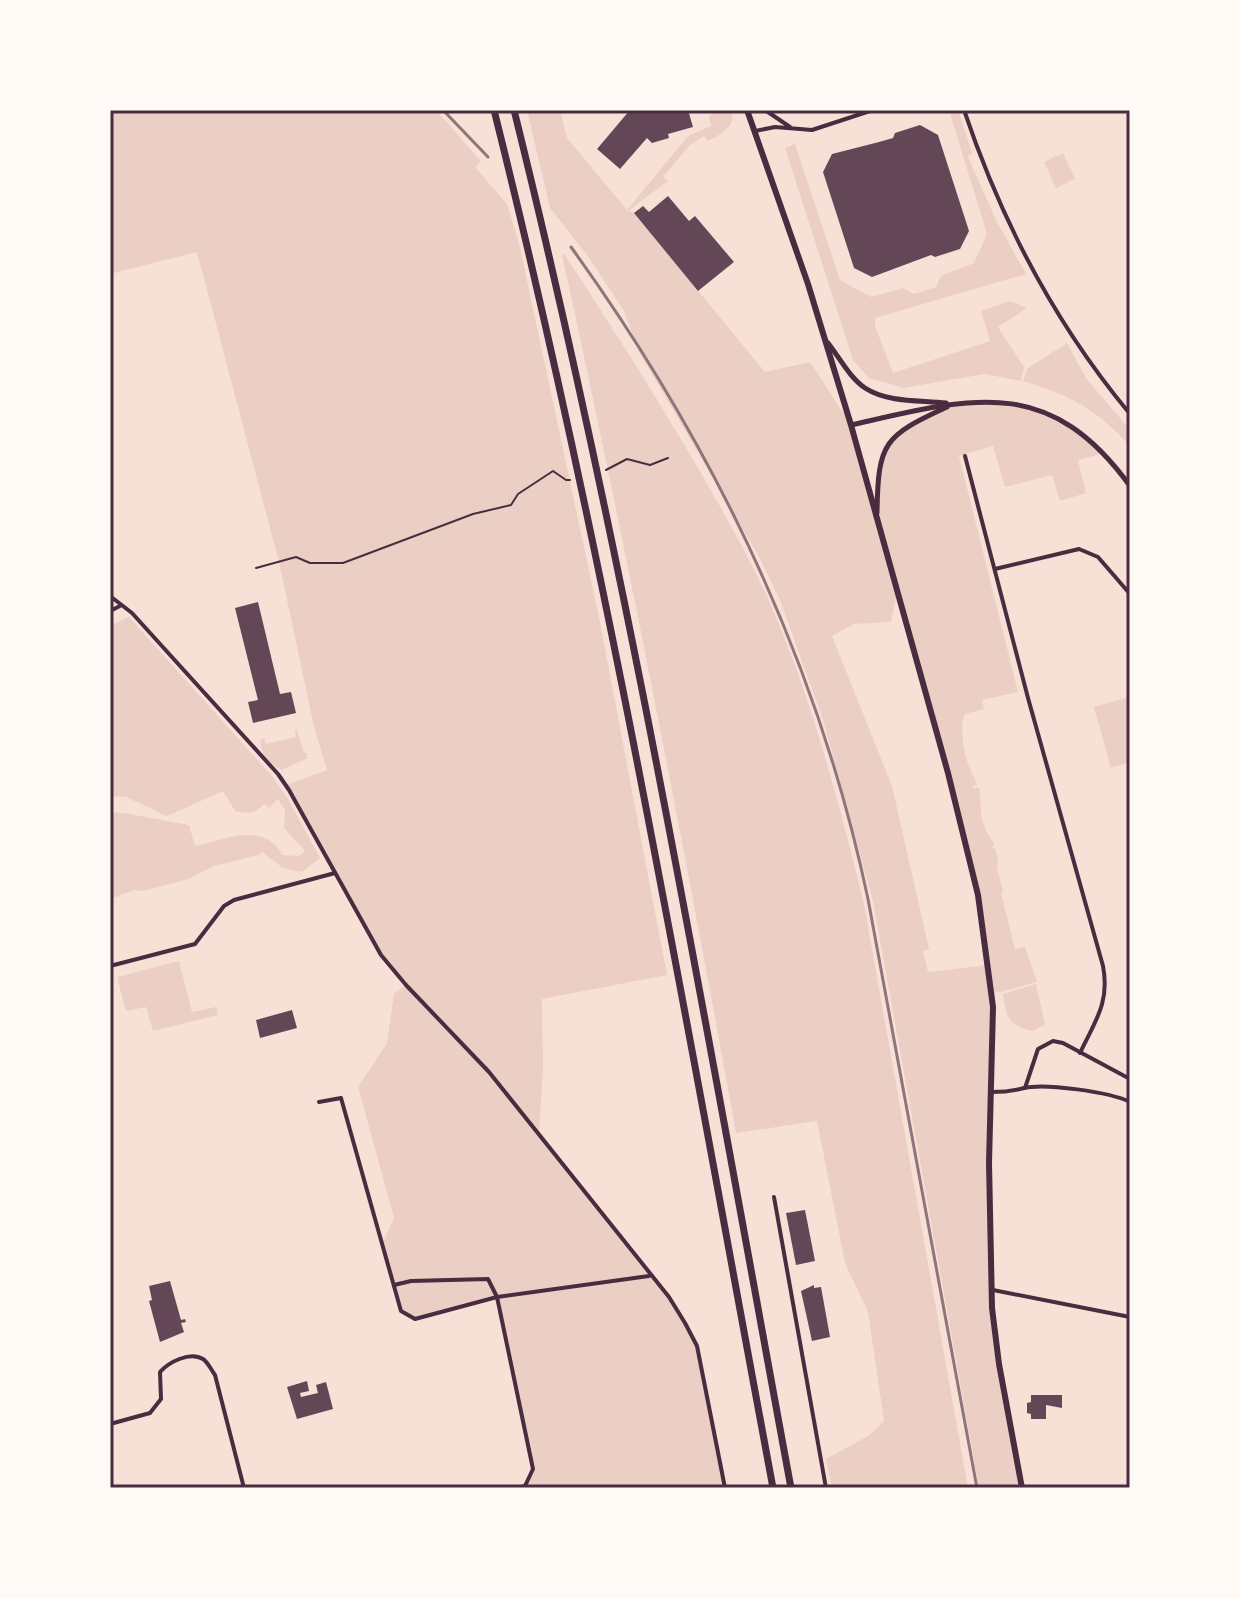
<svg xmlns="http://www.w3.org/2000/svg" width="1240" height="1598" font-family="'Fira Sans Condensed',sans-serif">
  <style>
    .green { fill: #ebcfc5; fill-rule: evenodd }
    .building { fill: #644757 }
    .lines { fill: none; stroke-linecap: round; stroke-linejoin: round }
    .path { stroke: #4a2c40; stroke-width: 2 }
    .minor { stroke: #4a2c40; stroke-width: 4 }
    .tertiary { stroke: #4a2c40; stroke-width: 5 }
    .primary { stroke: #4a2c40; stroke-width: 6 }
    .motorway { stroke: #4a2c40; stroke-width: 7 }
    .rail { stroke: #8f747c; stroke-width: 3 }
    .neatline { fill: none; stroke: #4a2c40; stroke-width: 3 }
  </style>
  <rect width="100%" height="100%" fill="#f7e1d7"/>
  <g class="green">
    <polygon points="110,110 436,110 481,161 475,167 507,204 519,243 599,617 667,975 542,999 543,1069 539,1135 669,1297 697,1346 725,1488 517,1488 525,1486 533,1468 497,1297 415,1319 401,1311 382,1244 394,1218 358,1087 387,1043 394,993 406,985 381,955 286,785 327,770 314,727 279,562 197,252 110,274"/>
    <path d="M 527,110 L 560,110 L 567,138 L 627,210 L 688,136 L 711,126 L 709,116 L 721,110 L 731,110 C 737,127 721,134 708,141 L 704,136 L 690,145 L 663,177 L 668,181 L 628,211 L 634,213 L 765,372 L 810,362 L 851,425 L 876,511 L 881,460 L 894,436 L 955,403 L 1009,403 L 1063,420 L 1087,436 L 1104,453 L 1078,460 L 1086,493 L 1060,501 L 1052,475 L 1005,487 L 993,446 L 959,456 L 1018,692 L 982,700 L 984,709 L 965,714 C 959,724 964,755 969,766 C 971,773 975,777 977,785 L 972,786 L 974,789 L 979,787 C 982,801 979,814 985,828 C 988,835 992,838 994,846 L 991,848 L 995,849 L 998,859 L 997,867 L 1003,891 L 1001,893 L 1015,949 L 1025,947 L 1037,982 L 1000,992 L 992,991 L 989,1163 L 994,1327 L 1022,1488 L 979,1488 L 873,901 L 823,720 L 780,600 L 759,557 L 638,350 L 624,311 L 587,255 L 550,208 ZM 897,591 L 978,895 L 988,965 L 928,972 L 923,951 L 929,949 L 892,786 L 832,636 L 854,624 L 891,622 Z"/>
    <polygon points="949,110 958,110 972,153 968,157 997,222 1026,274 875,318 875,326 893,373 990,341 981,311 1010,301 1027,308 998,327 1024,367 1021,381 985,374 903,388 869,378 853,360 785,148 795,144 840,280 871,297 903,288 914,294 936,287 941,276 974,263 987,234"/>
    <polygon points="1063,153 1075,179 1056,188 1044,162"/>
    <path d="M 564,254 C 613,328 660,403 705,480 C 728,520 751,561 770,603 C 812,699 839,803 864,904 L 968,1488 L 832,1488 L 826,1459 L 868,1436 L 884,1421 L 868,1312 L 845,1263 L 817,1121 L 736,1133 C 683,839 626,547 562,255 Z"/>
    <path d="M 1067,343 L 1086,378 L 1130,430 L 1130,446 C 1098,410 1070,395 1023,381 L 1028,368 Z"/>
    <path d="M 129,617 L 271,775 L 288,799 L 320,858 L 302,872 L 283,868 L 262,852 L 259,855 L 214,866 L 189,879 L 143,891 L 134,890 L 110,899 L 110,812 L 124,813 L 189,825 L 195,846 C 228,839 262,821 283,855 L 299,856 L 305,851 L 284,828 L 285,810 L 278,799 L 269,808 L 264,804 C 256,814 247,814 235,811 L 223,791 L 167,816 L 126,797 L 110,796 L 110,626 Z"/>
    <polygon points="1130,697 1130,762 1111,768 1094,707"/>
    <path d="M 295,730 L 297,730 L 304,753 L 306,753 L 308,758 L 282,770 C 271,766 258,750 261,739 L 264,738 L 266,744 L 296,737 Z"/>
    <polygon points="179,961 192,1012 216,1007 218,1015 153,1031 146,1007 126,1011 117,977"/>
    <path d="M 1036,984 L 1045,1024 L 1034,1031 C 1009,1027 1006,1018 1003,994 Z"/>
  </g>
  <g class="building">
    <polygon points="630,110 688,110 693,127 668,134 669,138 652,143 647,138 620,169 597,149"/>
    <polygon points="920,125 938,135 969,231 960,249 935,257 931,255 872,277 854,268 823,172 832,154 879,142 893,138 895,133"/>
    <polygon points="668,196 689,221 695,216 734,262 698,291 634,213 643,206 649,212"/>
    <polygon points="258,602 280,694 291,692 296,713 253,723 248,702 258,700 235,608"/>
    <polygon points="292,1010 297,1028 260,1038 256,1020"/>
    <polygon points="805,1210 815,1261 796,1265 786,1213"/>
    <polygon points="170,1281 181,1320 185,1319 186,1322 181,1323 184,1332 160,1342 149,1301 152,1300 149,1286"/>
    <polygon points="814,1285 814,1288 821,1287 830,1337 812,1341 801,1291"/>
    <polygon points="307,1381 309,1391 300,1393 301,1397 318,1393 316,1385 326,1382 333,1409 297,1419 287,1387"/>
    <polygon points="1031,1395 1062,1395 1062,1408 1046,1405 1046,1419 1031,1419 1031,1414 1027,1413 1027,1403 1031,1402"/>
  </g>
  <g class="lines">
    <g class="path">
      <polyline points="606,470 627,459 650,465 668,458"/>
      <polyline points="256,568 296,557 310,563 343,563 473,514 511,505 518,494 553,471 566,480 570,480"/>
    </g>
    <g class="minor">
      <polyline points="765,110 790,127"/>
      <path d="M 964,110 C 1001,220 1056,325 1130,414"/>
      <polyline points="755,131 775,127 812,130 873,110"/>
      <path d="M 965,456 L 1028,698 L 1103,966 C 1110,1003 1095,1021 1080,1053"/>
      <polyline points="995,569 1079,549 1098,557 1130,594"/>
      <polyline points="110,596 132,613 278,774 289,790 381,955 406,985 489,1072 669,1297 685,1323 697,1346 725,1488"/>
      <polyline points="110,611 120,606"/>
      <polyline points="110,966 195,944 224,906 234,900 335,873"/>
      <polyline points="1025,1088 1038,1049 1053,1041 1063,1043 1130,1079"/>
      <path d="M 992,1092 C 1004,1092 1013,1091 1024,1088 C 1045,1083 1110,1092 1130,1102"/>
      <polyline points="319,1102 341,1098 401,1311 415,1319 497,1297 649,1276"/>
      <polyline points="774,1197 826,1488"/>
      <polyline points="394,1285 411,1281 488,1279 497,1297 533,1469 525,1486 517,1488"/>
      <polyline points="993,1290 1130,1317"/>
      <path d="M 110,1424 L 150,1413 L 161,1399 L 160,1372 C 169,1362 190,1351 203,1359 C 208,1362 211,1370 215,1375 L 244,1488"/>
    </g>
    <g class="tertiary">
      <path d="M 828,343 C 839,357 850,378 865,388 C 888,403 920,400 946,403"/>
      <path d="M 851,425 C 971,398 1048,373 1130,486"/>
      <path d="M 877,513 C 878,442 884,436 947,407"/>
    </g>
    <polyline class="primary" points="747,110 808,284 851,425 948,773 978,895 993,1007 989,1163 992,1308 999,1364 1022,1488"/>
    <g class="motorway">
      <path d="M 494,110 C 608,565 687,1027 773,1488"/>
      <path d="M 514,110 C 627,565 706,1027 791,1488"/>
    </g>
    <g class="rail">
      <polyline points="443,110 488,157"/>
      <path d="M 571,247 C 713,444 818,661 868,899 L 977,1488"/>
    </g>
  </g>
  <rect width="1240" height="1598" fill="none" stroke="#fffaf5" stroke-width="224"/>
  <rect x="112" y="112" width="1016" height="1374" class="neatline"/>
</svg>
